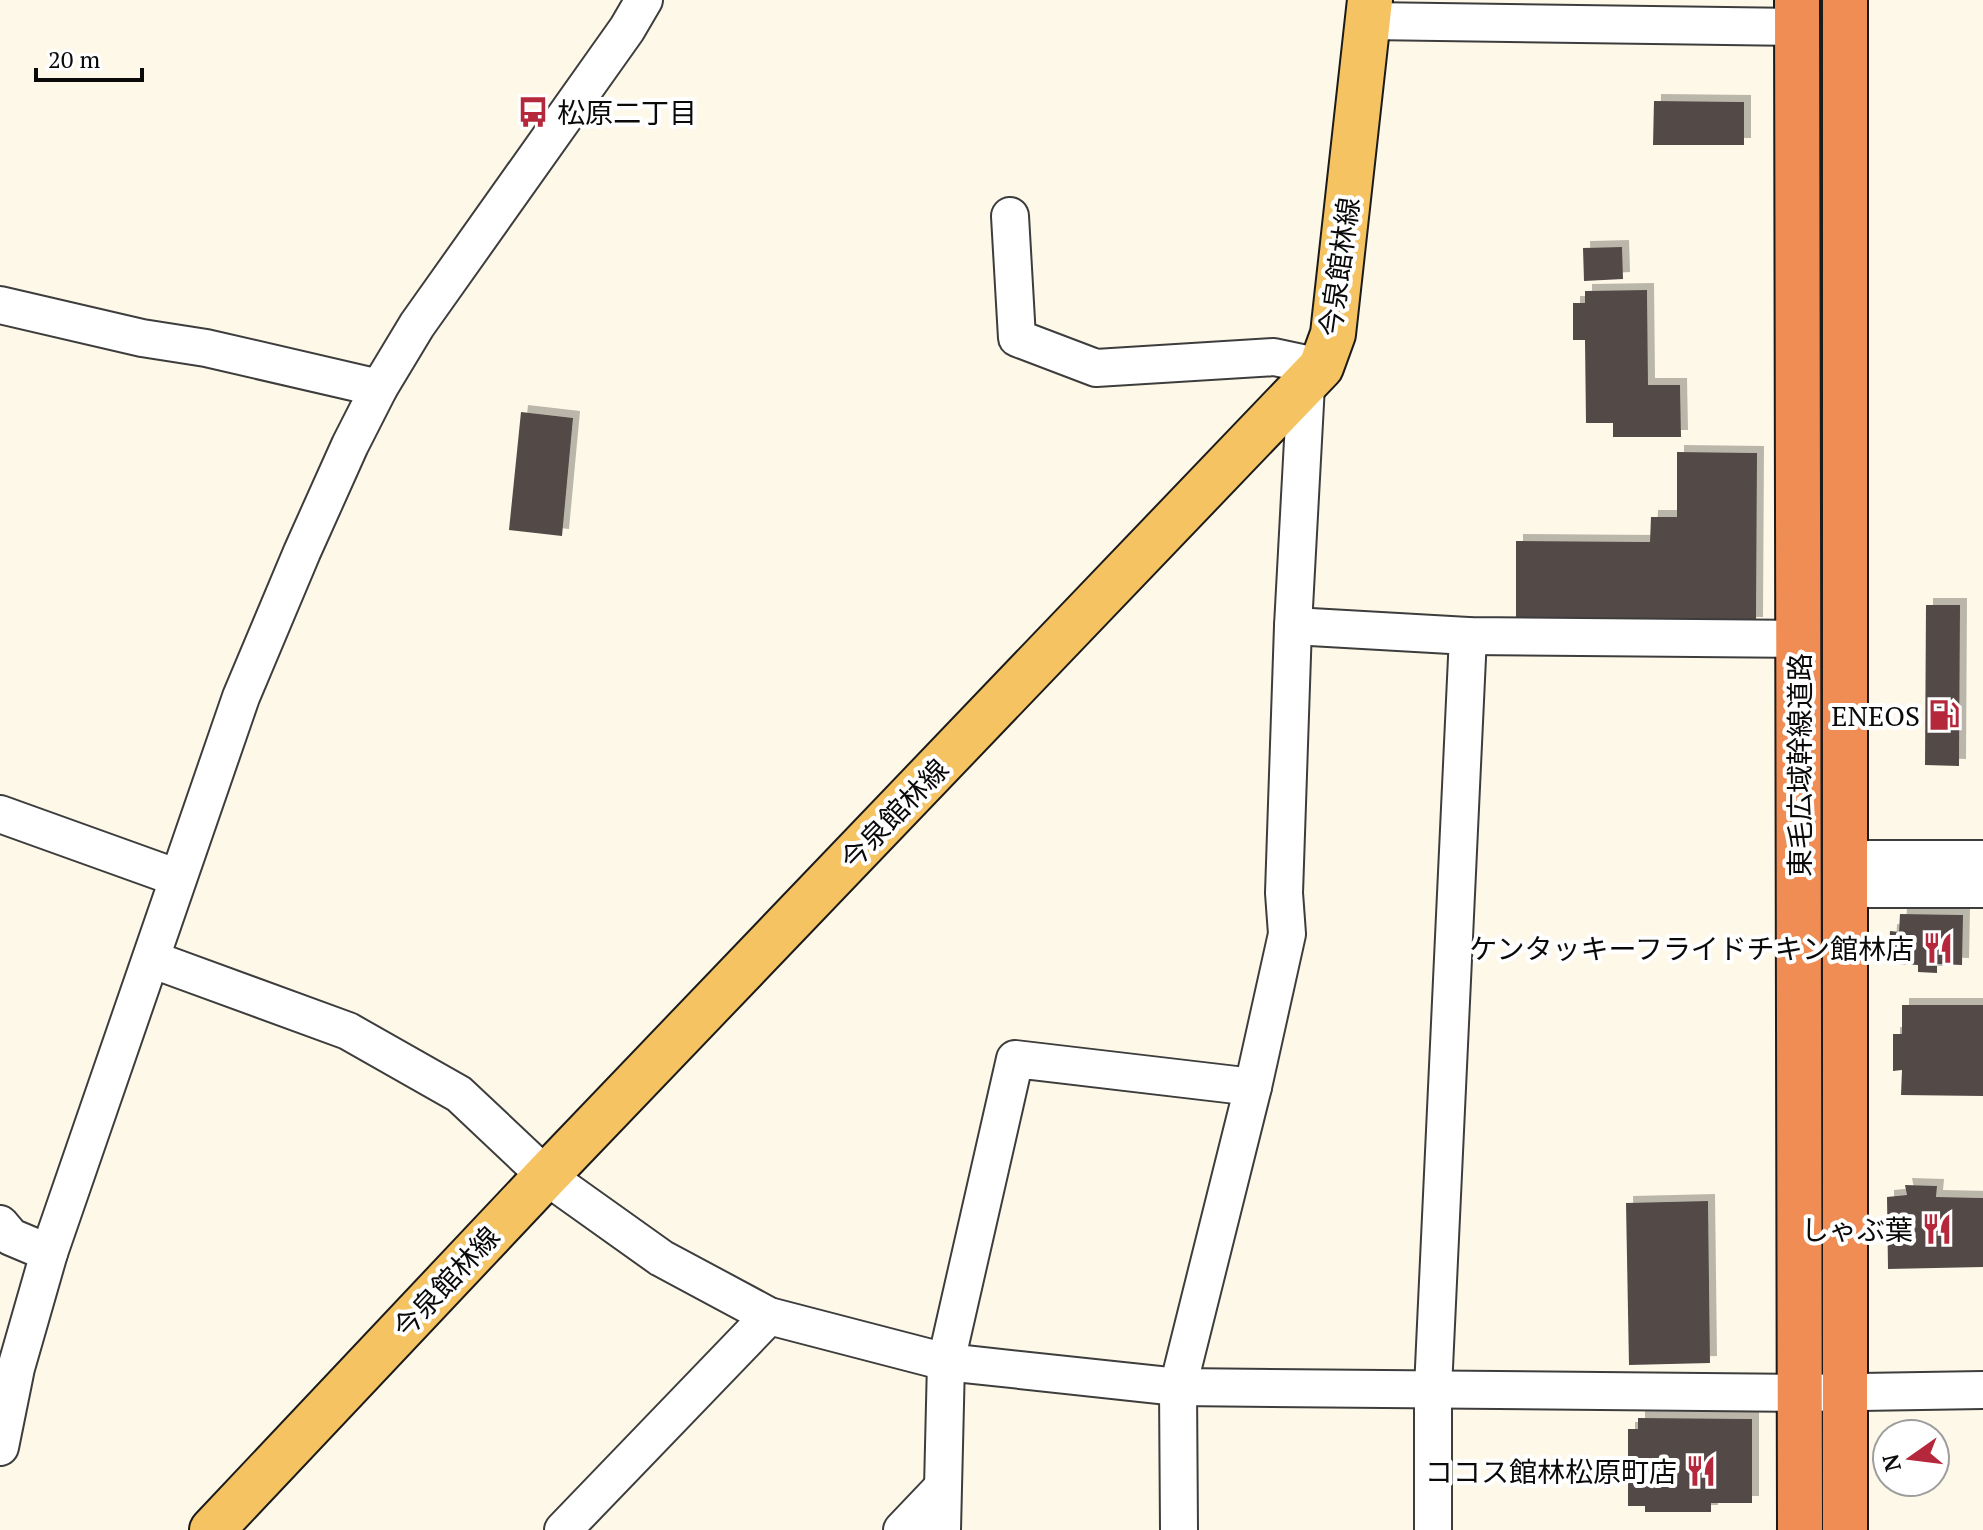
<svg xmlns="http://www.w3.org/2000/svg" width="1983" height="1530" font-family="'PT Serif','Noto Sans JP',serif">
  <style>
    .building { fill: #524a47; filter: url(#shadow) }
    .lines { fill: none; stroke-linecap: round; stroke-linejoin: round }
    .minor-casing { stroke: #3d3d3d; stroke-width: 40 }
    .major-casing { stroke: #1b1b1b; stroke-width: 48 }
    .highway-casing { stroke: #1b1b1b; stroke-width: 48 }
    .minor { stroke: #fff; stroke-width: 36 }
    .major { stroke: #f5c362; stroke-width: 44 }
    .highway { stroke: #f08d54; stroke-width: 44 }
    .labels { text-anchor: middle; dominant-baseline: central; stroke-width: 8; stroke-linejoin: round; paint-order: stroke }
    .poi-label { font-size: 28px; fill: #0a0a0a; stroke: #fff; text-anchor: end }
    .street-label { font-size: 28px; fill: #0a0a0a; stroke: #fff }
  </style>
  <defs>
    <filter id="shadow"><feDropShadow dx="7" dy="-7" stdDeviation="0" flood-color="#0004"/></filter>
  </defs>
  <rect width="100%" height="100%" fill="#fef8e8"/>
  <g class="building">
    <polygon points="1654,101 1744,102 1744,145 1653,145"/>
    <polygon points="1622,247 1623,279 1584,281 1583,248"/>
    <polygon points="1647,290 1648,385 1680,385 1681,437 1613,437 1613,423 1586,423 1585,340 1573,340 1573,303 1585,303 1585,291"/>
    <polygon points="521,412 573,418 562,536 509,530"/>
    <polygon points="1677,452 1757,453 1756,624 1516,621 1516,541 1650,542 1651,517 1677,517"/>
    <polygon points="1926,605 1960,605 1959,766 1925,765"/>
    <polygon points="1900,914 1963,915 1962,965 1937,964 1937,973 1918,972 1918,965 1900,964 1900,951 1889,951 1890,931 1899,932"/>
    <polygon points="1902,1005 1983,1005 1983,1096 1901,1095 1902,1070 1893,1071 1893,1034 1902,1034"/>
    <polygon points="1905,1185 1937,1186 1936,1197 1983,1198 1983,1267 1888,1269 1887,1197 1907,1195"/>
    <polygon points="1708,1201 1710,1363 1629,1365 1626,1203"/>
    <polygon points="1638,1418 1752,1419 1752,1503 1711,1503 1711,1512 1645,1512 1645,1506 1628,1506 1628,1429 1638,1429"/>
  </g>
  <g class="lines">
    <defs>
      <g id="minor">
        <polyline points="1369,21 1797,27"/>
        <polyline points="1010,216 1017,338 1096,368 1274,357 1321,367"/>
        <polyline points="0,305 142,338 206,348 379,388"/>
        <polyline points="1293,626 1468,636 1799,639"/>
        <polyline points="0,814 178,878"/>
        <polyline points="1983,859 1868,859 1845,873 1868,889 1983,889"/>
        <polyline points="151,959 348,1031 459,1094 546,1176 661,1258 769,1316 946,1362 1178,1387 1799,1393 1983,1390"/>
        <polyline points="0,1224 11,1237 49,1253"/>
        <polyline points="0,1447 16,1368 49,1253 241,697 302,552 350,445 379,388 417,325 627,29 644,0"/>
        <polyline points="563,1530 769,1316"/>
        <polyline points="902,1530 942,1488"/>
        <polyline points="942,1530 946,1362 1015,1059 1253,1087"/>
        <polyline points="1179,1530 1178,1387 1253,1087 1287,934 1284,893 1293,626 1306,385"/>
        <polyline points="1433,1530 1433,1389 1468,636"/>
      </g>
      <polyline id="major" points="212,1530 546,1176 1321,367 1333,334 1370,0"/>
      <g id="highway">
        <polyline points="1797,0 1800,1530"/>
        <polyline points="1845,0 1845,1530"/>
      </g>
    </defs>
    <use href="#minor" class="minor-casing"/>
    <use href="#major" class="major-casing"/>
    <use href="#highway" class="highway-casing"/>
    <use href="#minor" class="minor"/>
    <use href="#major" class="major"/>
    <use href="#highway" class="highway"/>
  </g>
  <defs>
    <symbol id="bus-bare" viewBox="-9 -9 18 18"><path d="M-5-6H5V4H4V6H2V4H-2V6H-4V4H-5ZM-3.5-4V0h7V-4ZM-3.5 1.2v1.5H-2V1.2ZM2 1.2v1.5H3.5V1.2Z" fill="#b5283b" stroke="#fff" stroke-width="2.5" paint-order="stroke"/></symbol>
    <symbol id="fuel-bare" viewBox="-9 -9 18 18"><path d="M-5.5-6h7V0h2V4h1.3V-2.5L3-4.5l.8-.8L6-3V5H2.5V1h-1V6h-7ZM-4.2-4.7v3.2H.2V-4.7Z" fill="#b5283b" stroke="#fff" stroke-width="2.5" paint-order="stroke"/></symbol>
    <symbol id="restaurant-bare" viewBox="-9 -9 18 18"><path d="M-5-6h1v4h1v-4h1v4h1v-4h1v5L-1.5 .5V6h-2V.5L-5-1ZM5-6V6H3V1.5H1.5Q1.5-4 5-6Z" fill="#b5283b" stroke="#fff" stroke-width="2.5" paint-order="stroke"/></symbol>
  </defs>
  <g fill-rule="evenodd">
    <use href="#bus-bare" x="511" y="90" width="44" height="44"/>
    <use href="#fuel-bare" x="1922" y="693" width="44" height="44"/>
    <use href="#restaurant-bare" x="1916" y="926" width="44" height="44"/>
    <use href="#restaurant-bare" x="1915" y="1207" width="44" height="44"/>
    <use href="#restaurant-bare" x="1679" y="1449" width="44" height="44"/>
  </g>
  <g class="labels">
    <g class="poi-label">
      <text x="557" y="112" text-anchor="start">松原二丁目</text>
      <text x="1920" y="715">ENEOS</text>
      <text x="1914" y="948">ケンタッキーフライドチキン館林店</text>
      <text x="1913" y="1229">しゃぶ葉</text>
      <text x="1677" y="1471">ココス館林松原町店</text>
    </g>
    <g class="street-label">
      <text transform="translate(1339 267) rotate(-82)">今泉館林線</text>
      <text transform="translate(1799 765) rotate(-90)">東毛広域幹線道路</text>
      <text transform="translate(894 814) rotate(-46)">今泉館林線</text>
      <text transform="translate(446 1282) rotate(-47)">今泉館林線</text>
    </g>
  </g>
  <g transform="translate(1911 1458) rotate(256)"><circle r="38" fill="#ffffff" stroke="#9d9d9d" stroke-width="2"/>
  <path d="M0-6L14 30L0 20L-14 30Z" fill="#b5283b"/>
  <text y="-12" font-size="22" font-weight="bold" text-anchor="middle" fill="#0a0a0a">N</text>
  </g>
  <path d="M36 68v12h106v-12" fill="none" stroke="#0a0a0a" stroke-width="4"/>
  <text x="48" y="68" font-size="24" fill="#0a0a0a" stroke="#ffffff" stroke-width="6" paint-order="stroke">20 m</text>
</svg>
